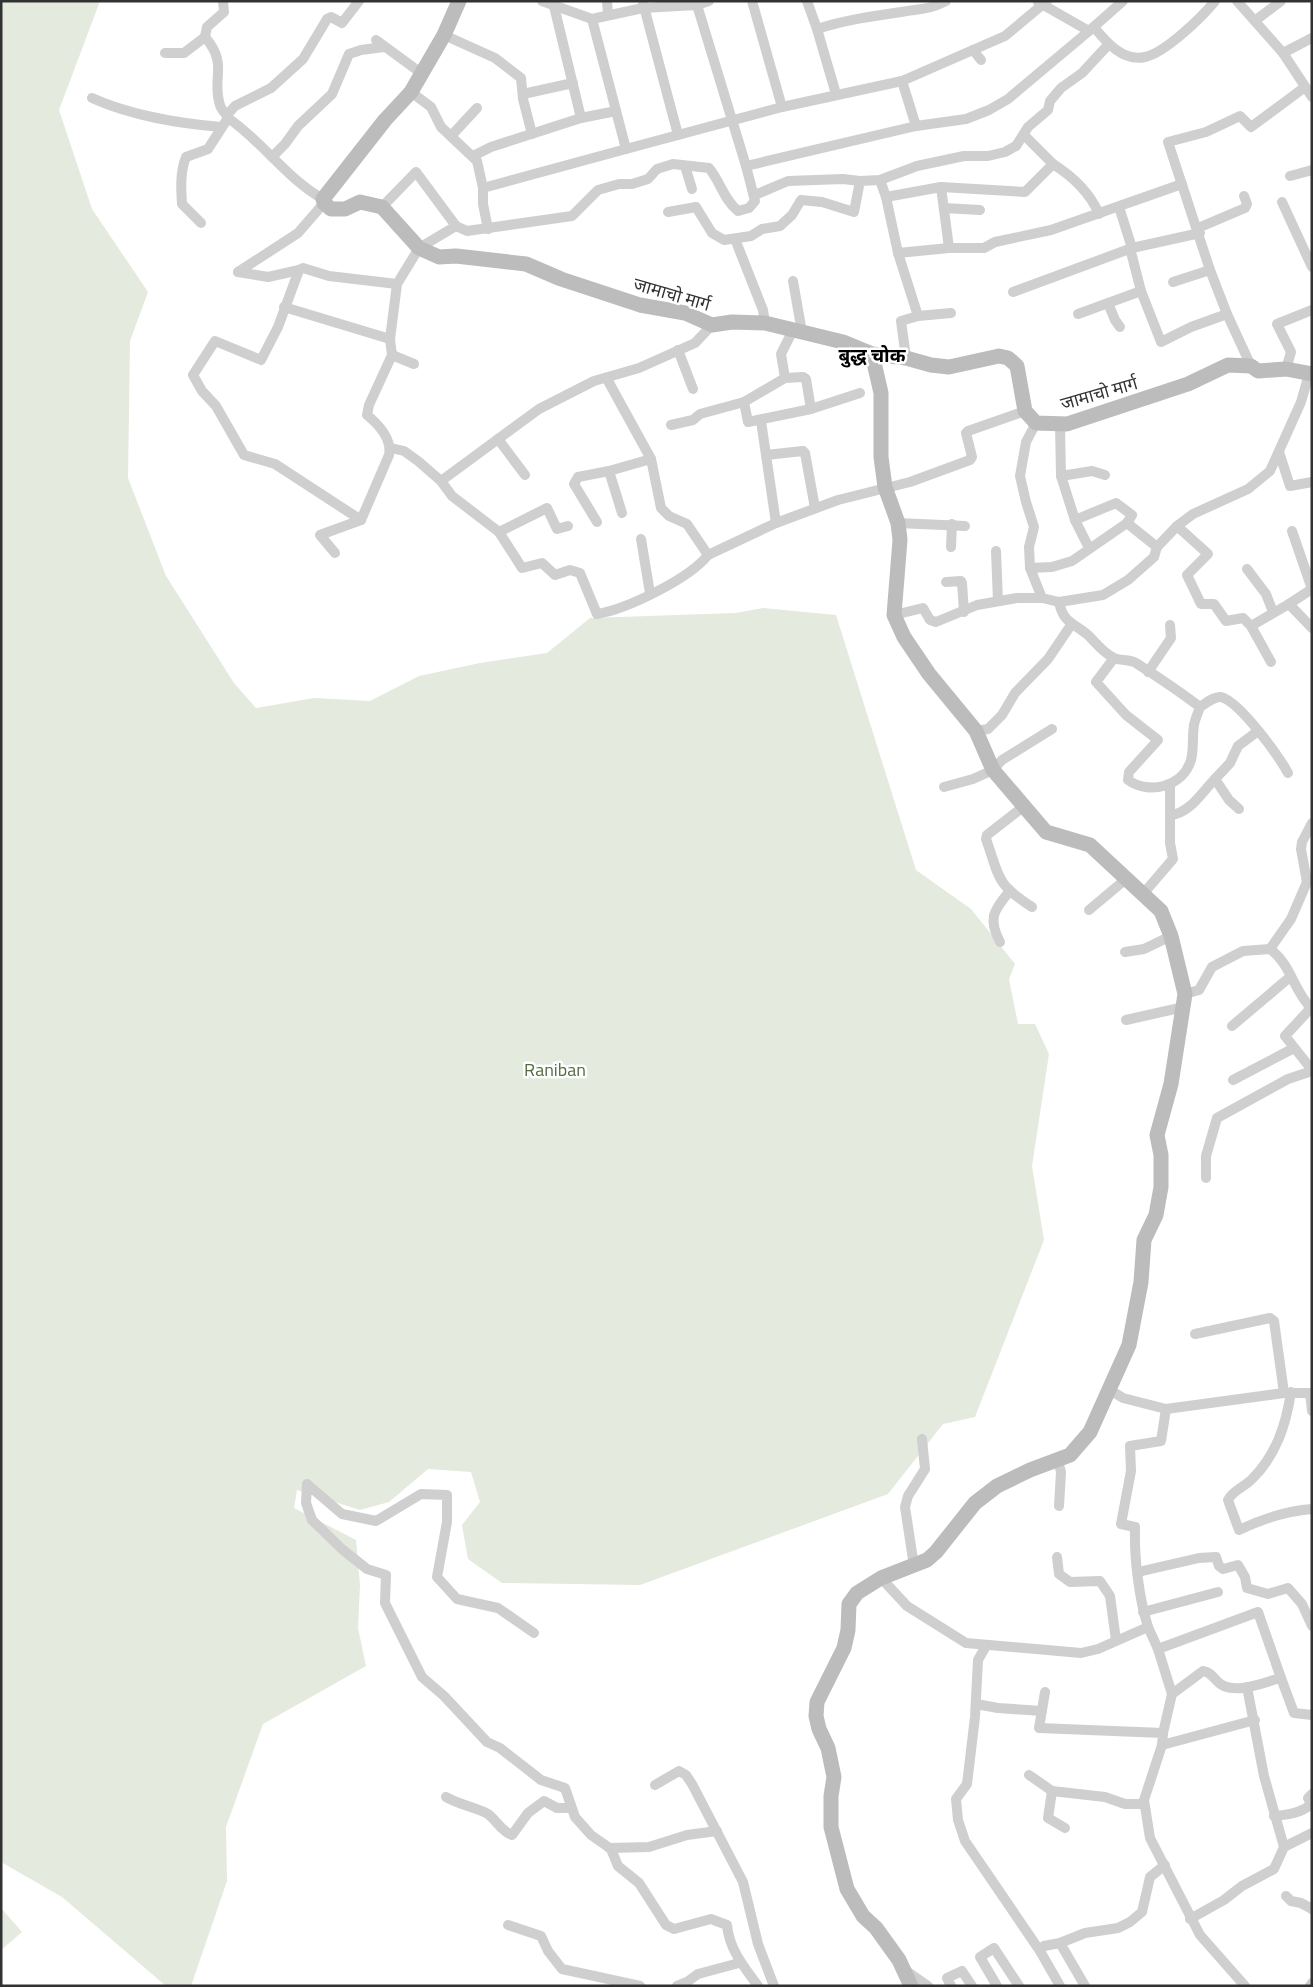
<svg xmlns="http://www.w3.org/2000/svg" width="1313" height="1987" font-family="'Titillium Web','Noto Sans Devanagari',sans-serif">
  <style>
    .green { fill: #e4eade }
    .lines { fill: none; stroke-linecap: round; stroke-linejoin: round }
    .street { stroke: #cfcfcf; stroke-width: 10 }
    .secondary { stroke: #bcbcbc; stroke-width: 15 }
    .labels { text-anchor: middle; dominant-baseline: central; stroke-width: 5; stroke-linejoin: round; paint-order: stroke }
    .street-label { font-size: 18px; fill: #323232; stroke: #fff }
    .park-label { font-size: 18px; fill: #526c40; stroke: #fff }
    .neighbourhood-label { font-size: 19px; font-weight: bold; fill: #000; stroke: #fff }
  </style>
  <rect width="100%" height="100%" fill="#fff"/>
  <g class="green">
    <polygon points="1,1 100,1 59,110 92,209 148,292 130,341 128,478 166,576 234,683 256,708 314,698 370,701 419,676 480,663 547,653 590,618 736,613 763,608 836,615 916,870 971,909 1015,964 1009,979 1018,1024 1035,1024 1049,1054 1032,1166 1044,1240 975,1417 943,1424 888,1494 640,1585 502,1583 468,1559 462,1525 480,1502 471,1472 428,1469 389,1502 360,1510 297,1490 294,1508 356,1540 360,1585 358,1628 366,1666 263,1724 226,1827 227,1881 191,1986 166,1986 62,1897 1,1862"/>
    <polygon points="1,1908 22,1932 1,1950"/>
  </g>
  <g class="lines">
    <g class="street">
      <path d="M 223,1 L 224,12 L 207,27 L 205,37 C 229,65 211,77 220,105 C 221,110 226,113 228,118"/>
      <polyline points="542,1 592,19 643,8 697,5 746,166 916,126 966,119 989,110 1008,99 1089,31"/>
      <polyline points="607,1 608,14"/>
      <polyline points="696,1 697,5 709,1"/>
      <polyline points="752,1 782,107"/>
      <polyline points="807,1 817,29 836,94"/>
      <polyline points="1237,1 1283,53 1312,97"/>
      <polyline points="553,2 581,118"/>
      <polyline points="1038,2 1089,31 1123,1"/>
      <polyline points="643,3 678,135 782,107 902,81 1005,36 1047,1"/>
      <polyline points="592,19 626,149 678,135"/>
      <polyline points="1256,20 1281,1"/>
      <path d="M 1094,27 C 1106,42 1123,62 1145,57 C 1165,53 1202,17 1215,1"/>
      <path d="M 817,29 C 845,20 873,16 901,12 C 922,8 925,11 946,1"/>
      <polyline points="444,35 495,58 521,78 523,99 532,134"/>
      <polyline points="376,40 421,73"/>
      <polyline points="973,50 981,60"/>
      <polyline points="165,53 184,53 205,37"/>
      <polyline points="1283,53 1312,38"/>
      <polyline points="902,81 916,126"/>
      <polyline points="411,92 431,107 441,127 477,161 483,188 483,204 488,229"/>
      <polyline points="523,94 573,83"/>
      <path d="M 92,98 C 132,116 177,123 221,127"/>
      <polyline points="227,115 235,106 271,88 303,59 327,19 331,17 342,23 359,1"/>
      <polyline points="1024,135 1053,164"/>
      <polyline points="451,136 477,108"/>
      <polyline points="473,156 491,147 581,118 616,111"/>
      <polyline points="272,157 285,144 298,126 332,94 349,54 361,50 384,47"/>
      <polyline points="685,166 692,189"/>
      <polyline points="1290,176 1312,170"/>
      <polyline points="880,180 886,197 898,253"/>
      <path d="M 941,187 L 1025,192 L 1053,164 C 1072,176 1090,193 1099,214"/>
      <polyline points="483,188 626,149"/>
      <polyline points="755,195 788,181 843,179 860,181"/>
      <polyline points="886,197 941,187 949,248"/>
      <polyline points="1282,202 1312,267"/>
      <polyline points="1119,207 1132,248 1131,252 1141,291 1161,342 1191,327 1227,314"/>
      <polyline points="944,208 980,210"/>
      <polyline points="668,212 696,207 712,233 724,240 751,236 762,229 780,226 792,215 801,200 822,202 854,212 860,181 880,180 917,166 964,156 988,156 1005,152 1016,146 1028,127 1048,110 1050,101 1061,88 1082,73 1108,45"/>
      <path d="M 201,223 L 182,204 C 181,188 180,172 186,157 L 208,149 L 228,118 C 263,142 286,178 323,199"/>
      <path d="M 456,226 L 467,231 L 572,216 L 598,190 L 619,184 L 632,184 L 648,179 L 657,169 L 673,164 L 709,168 C 720,181 724,200 738,211 L 749,208 L 755,201 L 746,166"/>
      <polyline points="1198,228 1245,208 1247,204 1244,196"/>
      <polyline points="735,239 763,310 765,323"/>
      <polyline points="238,272 298,233 324,203"/>
      <polyline points="238,272 268,277 299,270"/>
      <polyline points="793,281 802,332"/>
      <polyline points="1173,282 1210,270"/>
      <polyline points="1013,292 1132,248 1200,233"/>
      <polyline points="1108,303 1115,320 1120,327"/>
      <polyline points="284,307 390,339"/>
      <polyline points="1078,314 1141,291"/>
      <polyline points="918,316 951,313"/>
      <polyline points="678,350 693,389"/>
      <polyline points="392,355 414,364"/>
      <polyline points="906,358 901,321 918,316 898,253 949,248 984,248 995,242 1051,230 1182,184"/>
      <polyline points="1251,366 1227,314 1210,270 1168,142 1206,132 1240,116 1251,127 1305,87"/>
      <polyline points="1286,369 1291,352 1277,324 1312,310"/>
      <polyline points="785,378 781,354 793,330"/>
      <polyline points="607,379 651,459 661,508 669,516 687,524 708,555"/>
      <polyline points="744,402 748,422 811,409 860,393"/>
      <polyline points="761,421 776,523"/>
      <polyline points="671,425 693,420 700,414 744,402 785,378 803,377 806,379 811,409"/>
      <polyline points="1060,425 1061,476 1075,520 1089,548"/>
      <polyline points="498,439 525,475"/>
      <path d="M 391,448 L 404,451 L 418,461 L 441,481 L 452,496 L 499,532 L 522,568 L 542,563 L 555,575 L 570,570 L 580,573 L 597,614 C 627,609 689,579 708,555 L 776,523 L 838,500 L 910,482 L 970,460 L 972,457 L 966,433 L 968,431 L 1025,411"/>
      <polyline points="1279,452 1290,486 1312,482"/>
      <polyline points="766,455 803,451 805,453 815,508"/>
      <polyline points="1061,476 1092,471 1105,475"/>
      <polyline points="441,481 539,409 594,381 639,368 695,343 712,325"/>
      <polyline points="622,513 609,471 651,459"/>
      <polyline points="361,520 275,464 244,455 216,406 202,391 193,375 215,341 261,360 278,327 299,270 303,268 329,276 397,284"/>
      <polyline points="1075,520 1116,503 1132,515 1127,523 1157,547"/>
      <polyline points="597,522 574,484 578,477 609,471"/>
      <polyline points="898,523 965,526"/>
      <polyline points="1177,526 1193,514 1248,489 1270,471 1301,402 1309,374"/>
      <polyline points="1292,531 1312,589"/>
      <polyline points="499,532 547,508 557,529 568,526"/>
      <polyline points="641,539 650,593"/>
      <polyline points="951,547 952,524"/>
      <polyline points="996,551 998,601"/>
      <path d="M 335,553 L 320,535 L 361,520 L 389,455 C 392,439 378,424 367,415 L 369,405 L 392,355 L 390,339 L 397,284 L 419,248 L 456,226 L 416,172 L 382,207"/>
      <polyline points="1030,568 1029,547 1034,527 1026,502 1020,476 1026,442 1036,423"/>
      <polyline points="1247,569 1266,594 1273,612"/>
      <polyline points="946,582 961,581 962,583 964,612"/>
      <polyline points="1042,598 1030,568 1052,567 1072,561 1127,523"/>
      <path d="M 1059,602 C 1063,623 1074,623 1088,635 C 1096,643 1103,653 1114,658 C 1121,661 1129,659 1136,663 C 1158,677 1179,691 1200,707"/>
      <polyline points="1289,604 1312,589"/>
      <polyline points="894,615 923,608 930,620 936,622 977,605 1017,598 1042,598 1059,602 1103,595 1128,580 1154,557 1157,547 1177,526 1208,554 1187,575 1201,604 1214,604 1226,621 1243,618 1251,626 1271,662"/>
      <polyline points="1251,626 1289,604 1312,628"/>
      <path d="M 1114,658 L 1096,682 L 1126,715 L 1158,740 L 1129,772 L 1128,780 C 1149,795 1183,787 1191,760 C 1194,749 1192,737 1194,725 C 1195,719 1198,713 1200,707 C 1205,704 1214,696 1221,697 C 1240,702 1278,755 1288,773"/>
      <polyline points="1148,672 1171,638 1170,625"/>
      <polyline points="976,731 988,729 1002,715 1015,693 1048,659 1071,625"/>
      <polyline points="944,787 973,779 993,770 1002,760 1052,729"/>
      <path d="M 1023,807 L 987,835 L 986,839 C 1000,878 995,883 1032,907"/>
      <polyline points="1239,809 1229,800 1215,779 1230,763 1238,746 1258,731"/>
      <path d="M 1171,815 C 1190,813 1202,792 1215,779"/>
      <polyline points="1143,894 1173,859 1170,843 1170,785"/>
      <polyline points="1089,910 1126,879"/>
      <path d="M 1000,942 C 988,919 993,911 1009,892"/>
      <polyline points="1270,949 1291,919 1307,882 1301,849 1302,842 1312,823"/>
      <polyline points="1125,952 1144,949 1171,936"/>
      <path d="M 1185,994 L 1199,990 L 1212,967 L 1243,951 L 1270,949 C 1291,964 1294,992 1312,1009"/>
      <polyline points="1310,1009 1285,1036 1312,1070"/>
      <polyline points="1126,1020 1184,1007"/>
      <polyline points="1232,1026 1290,977"/>
      <polyline points="1233,1080 1294,1048"/>
      <polyline points="1206,1178 1206,1156 1217,1118 1288,1079 1312,1071"/>
      <polyline points="1195,1334 1270,1318 1274,1321 1284,1393"/>
      <polyline points="1110,1390 1123,1398 1166,1409 1284,1393 1312,1393"/>
      <path d="M 1291,1392 C 1286,1425 1276,1456 1251,1480 C 1244,1487 1232,1491 1228,1500 L 1239,1530 C 1262,1519 1286,1511 1312,1509"/>
      <polyline points="1310,1393 1312,1411"/>
      <polyline points="1058,1461 1061,1472 1059,1506"/>
      <polyline points="1057,1557 1059,1574 1070,1582 1100,1581 1110,1596 1116,1640"/>
      <polyline points="914,1566 905,1507 908,1496 925,1469 922,1439"/>
      <polyline points="1138,1572 1199,1558 1216,1557 1219,1566 1223,1569 1238,1565 1245,1577 1247,1588 1268,1594 1288,1588 1302,1604 1312,1626"/>
      <path d="M 881,1578 L 907,1606 L 966,1643 L 1081,1653 L 1098,1649 L 1148,1627 L 1158,1649 L 1172,1694 L 1203,1671 C 1212,1672 1215,1681 1222,1685 C 1239,1694 1264,1682 1281,1678 L 1294,1713 L 1312,1715"/>
      <polyline points="1143,1612 1218,1592"/>
      <path d="M 1148,1627 C 1139,1598 1134,1558 1135,1527 L 1121,1524 L 1131,1471 L 1130,1446 L 1161,1441 L 1166,1409"/>
      <path d="M 534,1633 L 498,1608 L 457,1599 L 437,1577 L 447,1522 L 447,1495 L 421,1494 L 376,1521 L 342,1514 L 307,1484 L 306,1503 L 312,1520 L 343,1550 L 367,1569 L 386,1575 L 385,1603 L 422,1677 L 444,1696 L 487,1742 L 500,1748 L 541,1780 L 565,1788 L 575,1817 L 591,1835 L 611,1849 L 618,1866 L 639,1883 L 666,1925 L 674,1929 L 711,1919 L 727,1925 C 729,1949 744,1967 758,1986"/>
      <polyline points="986,1646 978,1660 975,1717 967,1784 956,1799 958,1820 965,1841 1040,1951 1060,1986"/>
      <polyline points="1158,1649 1258,1612 1281,1678"/>
      <polyline points="1045,1692 1039,1728 1163,1733 1162,1745 1144,1800 1150,1838 1200,1935 1245,1986"/>
      <polyline points="976,1704 998,1708 1042,1711"/>
      <polyline points="1163,1733 1172,1694"/>
      <polyline points="1162,1745 1255,1720"/>
      <polyline points="1029,1775 1052,1791 1105,1797 1125,1804 1144,1804"/>
      <polyline points="655,1785 679,1771 686,1775 692,1784 743,1882 758,1944 774,1986"/>
      <polyline points="1052,1791 1048,1818 1065,1828"/>
      <path d="M 446,1797 C 457,1804 481,1809 488,1814 C 497,1821 501,1831 512,1835 L 528,1813 L 544,1801 L 557,1808 L 570,1808"/>
      <path d="M 1274,1816 C 1287,1815 1302,1813 1311,1804 L 1308,1798 L 1312,1794"/>
      <polyline points="1284,1847 1312,1833"/>
      <polyline points="609,1848 649,1847 687,1835 717,1831"/>
      <polyline points="1286,1896 1291,1901 1301,1903 1312,1909"/>
      <polyline points="1190,1919 1224,1900 1242,1886 1274,1869 1284,1847 1264,1776 1247,1687"/>
      <polyline points="508,1925 541,1936 548,1951 562,1969 640,1986"/>
      <polyline points="1060,1943 1085,1986"/>
      <polyline points="1040,1951 1044,1946 1060,1943 1085,1933 1118,1928 1130,1922 1142,1912 1150,1877 1165,1865"/>
      <polyline points="905,1970 928,1986"/>
      <polyline points="677,1986 687,1982 698,1974 739,1963"/>
      <polyline points="951,1986 947,1978 962,1971 972,1986"/>
      <polyline points="997,1986 980,1957 994,1948 1019,1986"/>
      <polyline points="1310,1986 1312,1983"/>
    </g>
    <g class="secondary">
      <polyline points="459,1 444,35 411,92 385,120 323,199 324,203 331,209 345,209 360,202 382,207 419,248 439,257 456,256 526,264 561,279 640,305 685,313 712,325 732,322 765,323 843,342 872,354 906,358 931,365 949,367 999,356 1008,358 1017,366 1025,411 1036,423 1067,424 1188,384 1228,365 1251,366 1258,371 1286,369 1312,374"/>
      <polyline points="872,354 881,393 881,457 885,487 898,523 900,540 894,615 904,637 929,674 976,731 993,770 1046,832 1090,845 1161,911 1171,936 1185,994 1171,1084 1157,1135 1161,1155 1161,1187 1156,1215 1144,1240 1141,1282 1129,1345 1090,1432 1070,1455 1030,1470 997,1486 975,1503 936,1552 927,1560 881,1578 857,1593 849,1604 848,1630 844,1648 817,1702 816,1716 819,1729 828,1748 834,1777 831,1796 831,1827 847,1889 863,1916 876,1928 899,1960 911,1986"/>
    </g>
  </g>
  <g class="labels">
    <g class="street-label">
      <text transform="translate(672 294) rotate(16)">जामाचो मार्ग</text>
      <text transform="translate(1099 393) rotate(-16)">जामाचो मार्ग</text>
    </g>
    <g class="park-label">
      <text x="555" y="1069">Raniban</text>
    </g>
    <g class="neighbourhood-label">
      <text x="872" y="354">बुद्ध चोक</text>
    </g>
  </g>
  <rect width="1313" height="1987" fill="none" stroke="#323232" stroke-width="5"/>
</svg>
